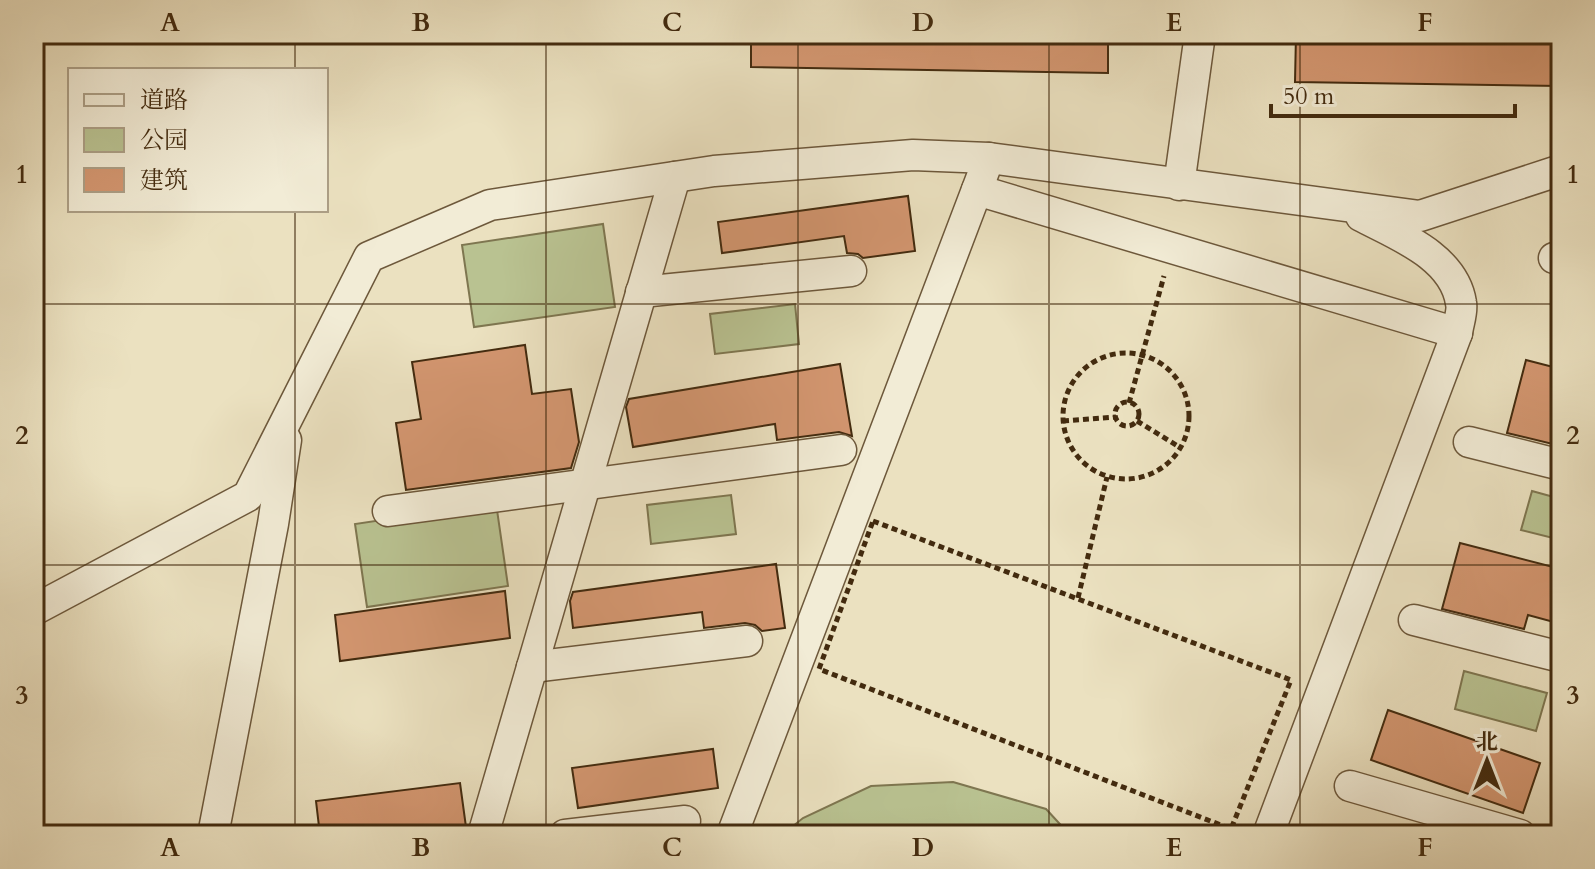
<svg xmlns="http://www.w3.org/2000/svg" width="1595" height="869" font-family="Cardo,'Noto Serif SC',serif">
  <style>
    .green { fill: #b9c291; stroke: #7e7650; stroke-width: 2 }
    .building { fill: #d39670; stroke: #432b0f; stroke-width: 2 }
    .lines { fill: none; stroke-linecap: round; stroke-linejoin: round }
    .street-casing { stroke: #6d583b; stroke-width: 33 }
    .path { stroke: #432b0f; stroke-width: 5; stroke-dasharray: 6 4; stroke-linecap: butt }
    .street { stroke: #f2ecd6; stroke-width: 30 }
    .grid { fill: none; stroke: #432b0f; stroke-width: 2; stroke-opacity: 0.55 }
    .neatline { fill: none; stroke: #432b0f; stroke-width: 3 }
    .grid-label { font-size: 26px; text-anchor: middle; font-weight: bold; fill: #432b0f }
  </style>
  <rect width="100%" height="100%" fill="#ebe1c0"/>
  <filter id="stains"><feTurbulence type="fractalNoise" baseFrequency=".0025" numOctaves="4"/><feColorMatrix values="0 0 0 0 .2 0 0 0 0 .09 0 0 0 0 .02 0 0 0 .5 -.17"/></filter>
  <radialGradient id="worn" r=".72"><stop offset=".6" stop-color="#630" stop-opacity="0"/><stop offset="1" stop-color="#630" stop-opacity=".3"/></radialGradient>
  <g class="green">
    <polygon points="603,224 615,307 474,327 462,245"/>
    <polygon points="795,304 799,344 715,354 710,314"/>
    <polygon points="1532,491 1561,499 1561,540 1521,530"/>
    <polygon points="731,495 736,534 651,544 647,505"/>
    <polygon points="496,503 508,586 367,607 355,524"/>
    <polygon points="1464,671 1547,693 1536,731 1455,709"/>
    <polygon points="953,782 1046,809 1070,835 782,835 803,818 871,786"/>
  </g>
  <g class="building">
    <polygon points="751,34 1108,34 1108,73 751,67"/>
    <polygon points="1296,34 1561,34 1561,86 1295,82"/>
    <polygon points="908,196 915,251 863,258 858,254 847,253 844,236 722,253 718,222"/>
    <polygon points="525,345 532,394 571,389 579,442 571,468 406,490 396,423 421,419 412,362"/>
    <polygon points="1526,360 1561,369 1561,446 1507,433"/>
    <polygon points="840,364 852,436 839,432 777,440 775,424 633,447 626,407 629,399"/>
    <polygon points="1460,543 1561,569 1561,624 1528,615 1524,629 1442,609"/>
    <polygon points="776,564 785,628 762,631 755,625 745,623 704,628 702,612 573,628 570,601 573,592"/>
    <polygon points="505,591 510,638 340,661 335,615"/>
    <polygon points="1388,710 1540,763 1523,813 1371,760"/>
    <polygon points="713,749 718,788 578,808 572,768"/>
    <polygon points="460,783 466,827 403,835 320,835 316,801"/>
  </g>
  <g class="lines">
    <defs>
      <g id="street">
        <polyline points="1179,185 1200,34"/>
        <polyline points="977,190 1457,333"/>
        <polyline points="1554,258 1561,260"/>
        <polyline points="641,292 851,271"/>
        <polyline points="1469,442 1561,465"/>
        <polyline points="388,511 841,450"/>
        <polyline points="34,610 248,496 369,257 490,205 714,171 913,155 989,158 1420,216 1561,170"/>
        <polyline points="1414,620 1561,657"/>
        <polyline points="532,667 747,641"/>
        <polyline points="1350,786 1520,835"/>
        <polyline points="213,835 273,524 286,440"/>
        <polyline points="483,835 675,177"/>
        <polyline points="565,835 685,821"/>
        <polyline points="732,835 989,158"/>
        <path d="M 1268,835 L 1457,333 C 1458,324 1463,311 1461,303 C 1454,256 1397,235 1361,216"/>
      </g>
    </defs>
    <use href="#street" class="street-casing"/>
    <g class="path">
      <circle cx="1126" cy="416" r="63"/>
      <circle cx="1127" cy="414" r="12"/>
      <polyline points="1129,403 1164,276"/>
      <polyline points="1063,421 1116,417"/>
      <polyline points="1137,421 1181,448"/>
      <polygon points="873,521 1291,680 1231,829 819,669"/>
      <polyline points="1078,598 1107,477"/>
    </g>
    <use href="#street" class="street"/>
  </g>
  <path class="grid" d="M 295,34 L 295,70M 546,34 L 546,835M 798,34 L 798,835M 1049,34 L 1049,835M 1300,34 L 1300,835M 295,210 L 295,835M 34,304 L 1561,304M 34,565 L 1561,565"/>
  <rect width="1595" height="869" fill="none" stroke="#ebe1c0" stroke-width="88"/>
  <rect x="68" y="68" width="260" height="144" fill="#f2ecd6" stroke="#ac9f86" stroke-width="2"/>
  <rect x="84" y="94" width="40" height="12" fill="#f2ecd6" stroke="#ac9f86" stroke-width="2"/>
  <text x="140" y="108" font-size="24" fill="#432b0f">道路</text>
  <rect x="84" y="128" width="40" height="24" fill="#b9c291" stroke="#ac9f86" stroke-width="2"/>
  <text x="140" y="148" font-size="24" fill="#432b0f">公园</text>
  <rect x="84" y="168" width="40" height="24" fill="#d39670" stroke="#ac9f86" stroke-width="2"/>
  <text x="140" y="188" font-size="24" fill="#432b0f">建筑</text>
  <g transform="translate(1487 761)" stroke="#f2ecd6" stroke-width="6" paint-order="stroke">
  <path d="M0-6L14 30L0 20L-14 30Z" fill="#432b0f"/>
  <text y="-12" font-size="22" font-weight="bold" text-anchor="middle" fill="#432b0f">北</text>
  </g>
  <path d="M1271 104v12h244v-12" fill="none" stroke="#432b0f" stroke-width="4"/>
  <text x="1283" y="104" font-size="24" fill="#432b0f" stroke="#f2ecd6" stroke-width="6" paint-order="stroke">50 m</text>
  <rect x="44" y="44" width="1507" height="781" class="neatline"/>
  <g class="grid-label">
    <text x="170" y="31">A</text>
    <text x="421" y="31">B</text>
    <text x="672" y="31">C</text>
    <text x="923" y="31">D</text>
    <text x="1174" y="31">E</text>
    <text x="1425" y="31">F</text>
    <text x="22" y="183">1</text>
    <text x="1573" y="183">1</text>
    <text x="22" y="444">2</text>
    <text x="1573" y="444">2</text>
    <text x="22" y="704">3</text>
    <text x="1573" y="704">3</text>
    <text x="170" y="856">A</text>
    <text x="421" y="856">B</text>
    <text x="672" y="856">C</text>
    <text x="923" y="856">D</text>
    <text x="1174" y="856">E</text>
    <text x="1425" y="856">F</text>
  </g>
  <rect width="100%" height="100%" filter="url(#stains)"/>
  <rect width="100%" height="100%" fill="url(#worn)"/>
</svg>
